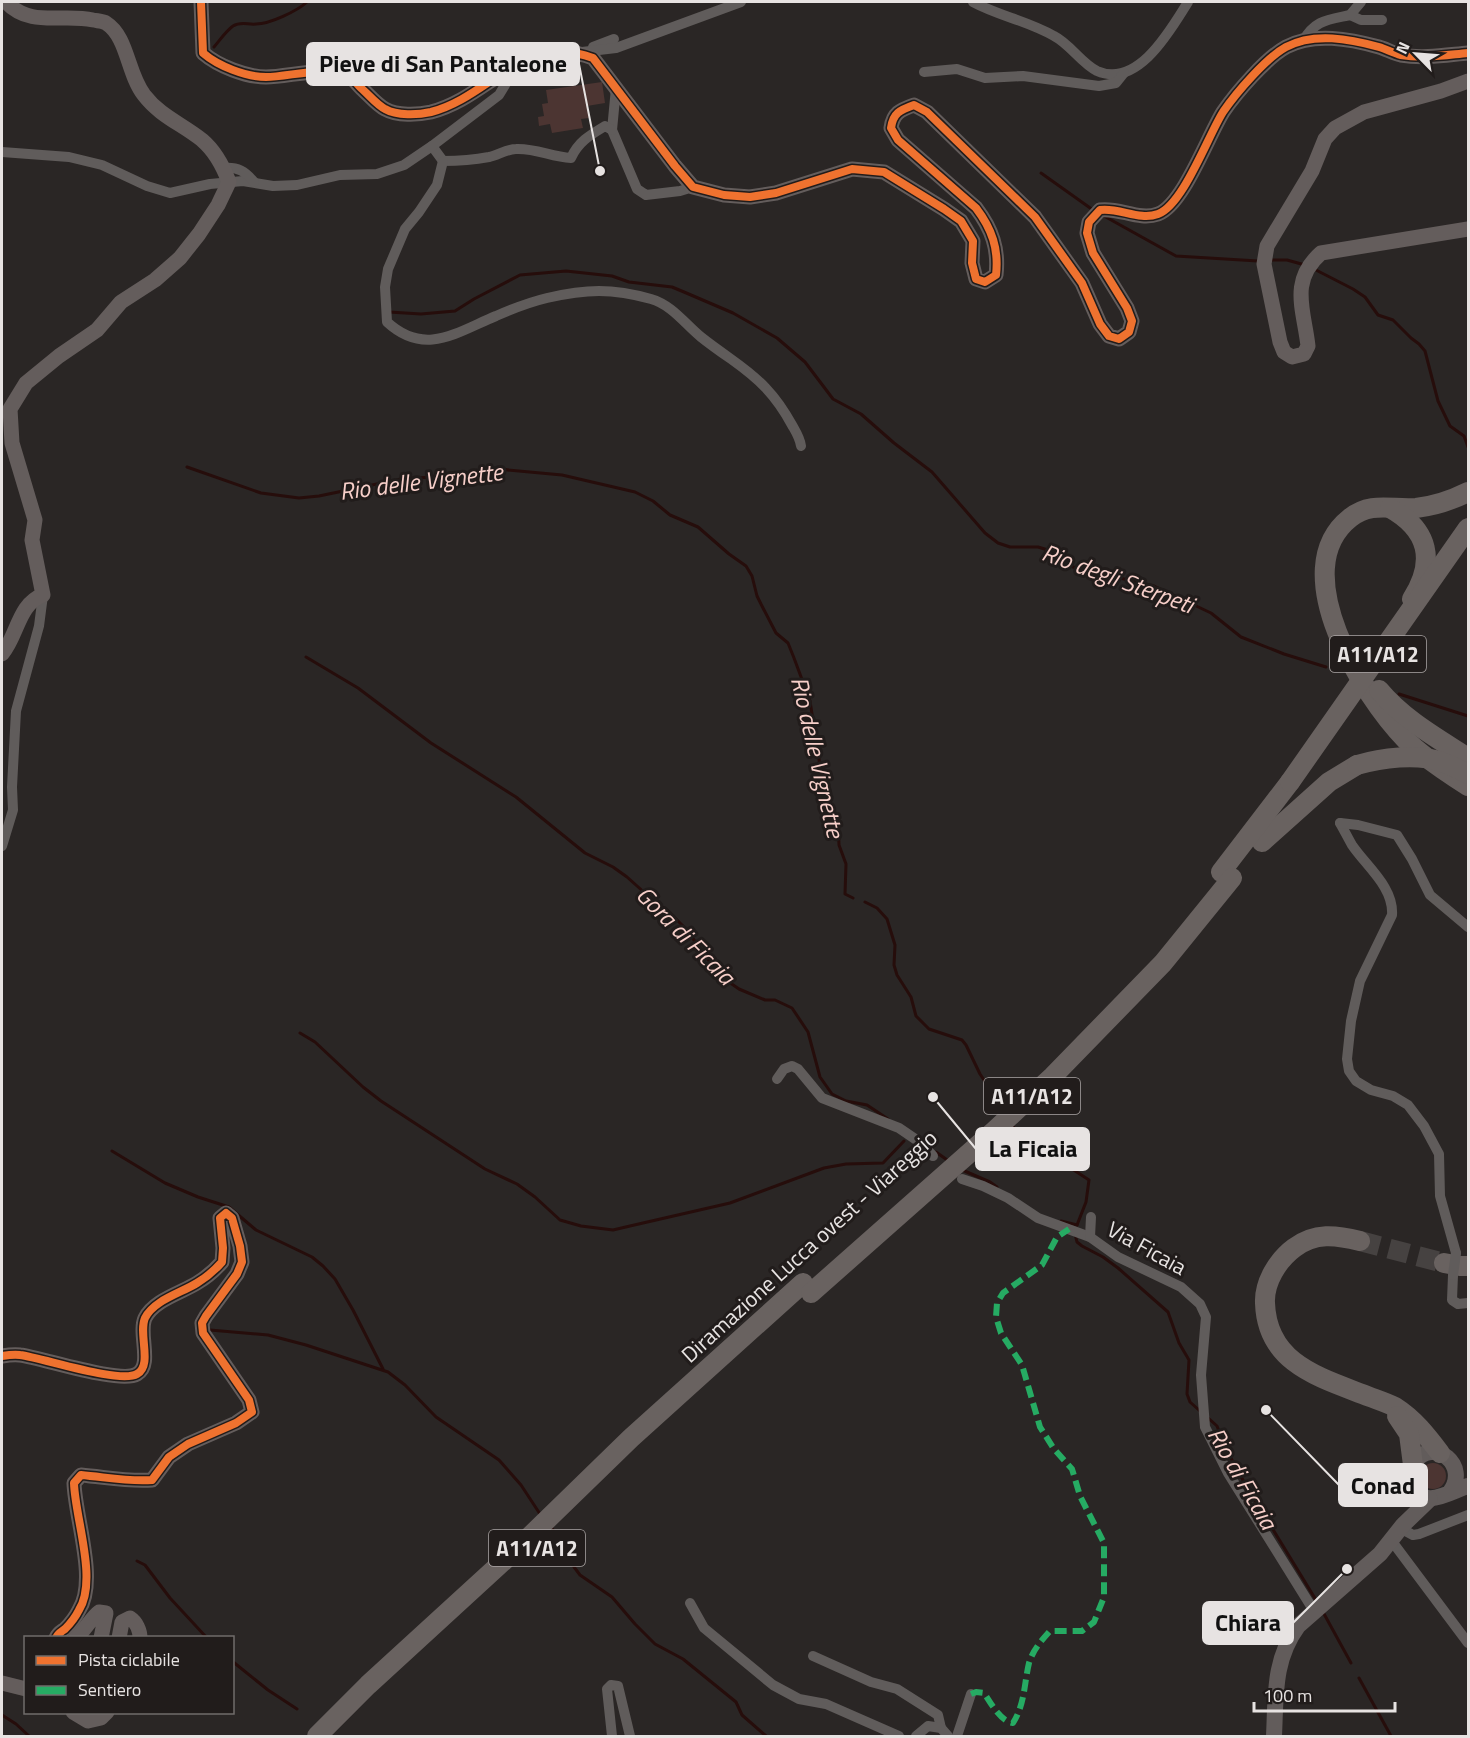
<svg xmlns="http://www.w3.org/2000/svg" width="1470" height="1738" font-family="'Titillium Web',sans-serif">
  <style>
    .green { fill: #4c3532 }
    .lines { fill: none; stroke-linecap: round; stroke-linejoin: round }
    .stream { stroke: #260d0b; stroke-width: 3 }
    .highway-tunnel { stroke: #464241; stroke-width: 20; stroke-dasharray: 20 10; stroke-linecap: butt }
    .street { stroke: #605c5b; stroke-width: 10 }
    .secondary { stroke: #645d5c; stroke-width: 15 }
    .primary { stroke: #625c5b; stroke-width: 16 }
    .highway { stroke: #696260; stroke-width: 20 }
    .street-bridge { stroke: #605c5b; stroke-width: 10 }
    .highway-bridge { stroke: #696260; stroke-width: 20 }
    .quiet { stroke: #26ab63; stroke-width: 6; stroke-dasharray: 12 6; stroke-linecap: butt }
    .cycleway-casing { stroke: #211c1b; stroke-width: 11 }
    .cycleway { stroke: #ef722f; stroke-width: 8 }
    .labels { text-anchor: middle; dominant-baseline: central; stroke-width: 6; stroke-linejoin: round; paint-order: stroke }
    .shield { fill: #211c1b; stroke: #aca7a6; stroke-width: 1.5 }
    .shield-label { font-size: 21px; font-weight: bold; fill: #e7e3e2 }
    .street-label { font-size: 22px; fill: #e7e3e2; stroke: #211c1b }
    .water-label { font-size: 24px; font-style: italic; fill: #f7cfc9; stroke: #211c1b }
    .leader { fill: none; stroke: #e7e3e2; stroke-width: 2 }
    .callout-dot { fill: #e7e3e2; stroke: #211c1b; stroke-width: 2 }
    .callout { fill: #e7e3e2; stroke: #e7e3e2; stroke-width: 2 }
    .callout-label { font-size: 24px; text-anchor: middle; font-weight: bold; fill: #111 }
  </style>
  <rect width="100%" height="100%" fill="#2a2625"/>
  <g class="green">
    <polygon points="602,82 605,103 587,106 589,118 581,119 583,128 552,133 550,124 539,126 538,117 544,116 542,104 548,103 546,90"/>
    <circle cx="1433" cy="1476" r="13"/>
  </g>
  <g class="lines">
    <g class="stream">
      <path d="M 214,47 C 220,40 226,31 233,26 C 241,21 248,25 256,24 C 270,24 297,11 307,2"/>
      <polyline points="1041,173 1093,210"/>
      <polyline points="1104,216 1176,256 1258,261"/>
      <polyline points="1271,260 1287,260 1305,265"/>
      <polyline points="1314,269 1353,289 1365,297 1378,315 1393,320 1411,338 1419,344 1425,351 1438,401 1450,426 1464,436 1468,447"/>
      <polyline points="389,312 421,314 455,311 474,299 520,275 566,271 612,276 629,282 672,287 684,292 733,313 777,338 805,362 833,399 861,414 894,443 932,472 985,533 998,543 1010,547 1038,547 1048,550 1073,567 1154,586 1211,613 1241,637 1284,654 1326,667"/>
      <polyline points="187,467 261,493 299,498 319,496 401,479 464,475 498,469 562,475 635,492 653,501 670,515 698,527 729,554 746,566 752,576 757,596 763,608 776,633 788,643 794,658 810,701 822,779 830,806 838,820 839,845 846,864 845,894 853,898"/>
      <polyline points="306,657 358,688 431,743 516,797 585,853 613,867 627,877 656,903 668,911 686,929 715,969 726,980 739,989 765,1000 775,1000 792,1008 808,1032 820,1077 832,1094 846,1101 867,1105 888,1119"/>
      <polyline points="1399,694 1468,716"/>
      <polyline points="865,902 877,908 887,919 895,945 894,965 897,975 911,997 916,1016 929,1029 962,1040 966,1045 980,1074 1005,1112"/>
      <polyline points="300,1033 315,1042 363,1087 381,1101 485,1169 517,1184 535,1197 560,1220 581,1226 613,1230 630,1226 730,1203 824,1168 846,1164 883,1163 904,1141"/>
      <polyline points="1011,1123 1017,1133 1089,1180 1086,1202 1077,1225"/>
      <polyline points="112,1151 165,1183 198,1197 229,1207 256,1230 312,1257 323,1266 335,1279 353,1310 383,1369"/>
      <polyline points="936,1152 950,1162"/>
      <polyline points="960,1169 990,1182 997,1187"/>
      <polyline points="1061,1221 1077,1225"/>
      <polyline points="1075,1234 1077,1242 1082,1246 1103,1257 1118,1268 1168,1312 1179,1343 1189,1360 1187,1394 1190,1402 1200,1411"/>
      <polyline points="210,1330 268,1335 306,1345 388,1372 405,1385 436,1417 499,1460 521,1485 540,1514"/>
      <polyline points="1207,1417 1217,1426 1227,1451 1244,1482 1316,1600"/>
      <polyline points="550,1526 564,1544 574,1567 580,1575 612,1597 635,1624 655,1644 683,1659 736,1702 742,1715 766,1736"/>
      <polyline points="137,1561 145,1565 170,1598 207,1638"/>
      <polyline points="1323,1612 1351,1663"/>
      <polyline points="232,1661 268,1690 297,1709"/>
      <polyline points="1359,1678 1391,1736"/>
      <polyline points="2,1715 16,1724 29,1736"/>
    </g>
    <polyline class="highway-tunnel" points="1360,1241 1444,1263"/>
    <g class="street">
      <path d="M 973,2 C 999,16 1028,21 1054,36 C 1070,44 1081,63 1097,71 C 1138,89 1171,29 1188,2"/>
      <polyline points="1350,15 1361,20 1382,20"/>
      <path d="M 1303,41 C 1315,20 1327,20 1350,15 L 1361,2"/>
      <polyline points="593,47 614,39"/>
      <polyline points="582,52 616,48 741,2"/>
      <polyline points="924,72 957,69 985,78 1023,76 1099,86 1116,83 1124,73"/>
      <polyline points="616,88 612,130 637,189 646,195 680,191 693,187"/>
      <path d="M 432,146 L 443,161 C 458,161 473,160 489,157 C 498,155 507,149 516,149 C 536,148 551,157 571,158 C 578,142 590,135 605,126 L 612,130"/>
      <polyline points="2,152 69,157 102,165 147,186 170,193 210,184 243,181 273,186 297,185 340,175 377,174 404,165 432,146 478,111 499,95 517,65"/>
      <path d="M 443,161 L 437,185 L 419,212 L 405,229 L 388,269 L 385,287 L 387,322 C 425,357 457,332 496,316 C 512,309 530,302 547,298 C 586,289 612,288 651,299 C 672,305 685,324 701,337 C 711,345 721,352 731,359 C 759,379 775,394 792,425 C 796,432 800,438 801,446"/>
      <path d="M 224,168 C 238,167 245,171 254,182"/>
      <path d="M 1340,823 C 1344,830 1348,838 1352,845 C 1366,866 1394,887 1392,915 L 1360,981 L 1351,1021 L 1347,1059 L 1349,1071 L 1356,1081 L 1371,1090 L 1393,1096 L 1408,1105 L 1424,1126 L 1439,1154 L 1440,1196 L 1456,1253"/>
      <polyline points="1340,823 1358,825 1397,835 1412,859 1430,895 1468,927"/>
      <polyline points="2,846 13,810 12,787 16,711 39,626 43,595"/>
      <polyline points="777,1079 784,1069 792,1066 798,1069 822,1098 899,1128 921,1143 933,1156"/>
      <polyline points="962,1179 983,1186 1008,1198 1038,1218 1090,1237 1118,1257 1181,1287 1200,1304 1206,1317 1201,1375 1205,1427 1228,1473 1314,1611"/>
      <polyline points="1090,1237 1091,1217"/>
      <polyline points="1453,1275 1452,1300 1458,1304 1468,1303"/>
      <polyline points="1400,1528 1413,1535 1419,1534 1468,1515"/>
      <polyline points="1391,1540 1468,1643"/>
      <polyline points="690,1603 704,1628 773,1685 799,1699 826,1704 899,1736"/>
      <polyline points="813,1656 871,1682 897,1689 938,1715 941,1728"/>
      <polyline points="612,1736 607,1689 611,1685 618,1686 630,1736"/>
      <polyline points="916,1736 928,1726 941,1728 948,1736"/>
      <polyline points="957,1736 971,1694"/>
    </g>
    <g class="secondary">
      <path d="M 201,2 L 203,53 C 218,66 246,77 266,77 C 289,77 327,65 348,76 C 353,78 357,84 361,88 C 369,95 377,105 385,109 C 397,116 418,115 431,112 C 490,97 523,32 593,58 L 675,166 L 693,187 L 724,195 L 750,197 L 776,193 L 852,169 L 884,172 L 944,209 L 961,221 L 973,241 L 972,263 L 976,279 L 985,282 L 996,275 C 999,249 992,229 976,208 L 898,140 L 891,128 C 893,113 900,110 914,105 L 927,112 L 1035,217 L 1082,283 L 1100,324 L 1109,336 L 1119,339 L 1129,332 L 1132,321 L 1127,308 L 1093,253 L 1087,233 L 1089,222 L 1100,210 C 1119,207 1139,221 1158,214 C 1183,205 1208,136 1223,112 C 1236,93 1266,58 1286,47 C 1314,32 1350,39 1379,47 C 1386,49 1393,53 1401,55 C 1423,59 1446,55 1468,53"/>
      <path d="M 1468,81 L 1441,91 L 1364,112 L 1335,128 L 1325,139 L 1312,171 L 1267,246 L 1264,264 L 1280,342 L 1284,352 L 1292,357 L 1304,354 L 1308,346 C 1304,310 1289,281 1321,253 L 1468,229"/>
      <path d="M 2,654 C 18,635 18,604 43,595 L 32,540 L 35,520 L 12,443 L 10,409 L 26,383 L 59,356 L 97,330 L 121,302 L 155,280 L 180,258 L 199,234 L 218,205 L 229,182 C 223,166 215,151 202,140 C 182,124 160,116 144,95 C 127,73 128,37 106,23 C 103,21 98,21 93,20 C 62,13 31,28 6,2"/>
      <path d="M 2,1356 C 8,1355 14,1354 20,1355 C 43,1358 120,1384 137,1374 C 153,1365 138,1334 145,1318 C 154,1300 181,1293 197,1283 C 207,1277 215,1270 222,1262 L 223,1248 L 220,1218 L 226,1213 L 232,1218 L 240,1246 L 242,1262 L 237,1274 L 206,1316 L 202,1323 L 203,1333 L 249,1400 L 252,1412 L 236,1423 L 188,1444 L 169,1457 L 152,1480 C 129,1482 105,1477 81,1475 L 74,1483 C 75,1518 98,1580 79,1610 C 76,1616 70,1624 65,1629 C 61,1632 58,1633 56,1638"/>
      <path d="M 76,1638 C 85,1630 92,1617 99,1612 L 106,1613 L 101,1638"/>
      <path d="M 119,1638 L 122,1622 L 130,1618 C 136,1622 140,1630 140,1638"/>
      <polyline points="2,1683 26,1689"/>
      <polyline points="73,1712 88,1721 101,1718 107,1712"/>
    </g>
    <g class="primary">
      <path d="M 1450,1492 C 1470,1465 1434,1437 1415,1461 C 1410,1468 1409,1476 1412,1484 C 1422,1512 1451,1491 1468,1486"/>
      <path d="M 1274,1736 C 1276,1696 1273,1660 1298,1626 L 1380,1554 L 1403,1525 L 1430,1499"/>
    </g>
    <g class="highway">
      <path d="M 1468,492 C 1452,500 1434,506 1416,508 C 1392,510 1371,501 1350,518 C 1284,570 1363,696 1406,740 C 1422,756 1449,774 1468,786"/>
      <path d="M 1390,508 C 1429,530 1436,561 1412,599"/>
      <path d="M 1379,690 C 1403,719 1437,738 1468,758"/>
      <polyline points="1262,842 1329,782 1357,765"/>
      <polyline points="1221,872 1290,782"/>
      <path d="M 1360,1241 C 1336,1235 1315,1232 1294,1248 C 1278,1260 1264,1282 1265,1303 C 1267,1365 1322,1378 1370,1397 C 1378,1400 1387,1403 1395,1407 C 1414,1419 1427,1436 1440,1453"/>
      <polyline points="1444,1263 1460,1266 1468,1266"/>
      <polyline points="1397,1416 1409,1434 1413,1465"/>
      <polyline points="317,1736 368,1685 522,1544 631,1438 803,1283"/>
    </g>
    <polyline class="street-bridge" points="1453,1275 1456,1253"/>
    <g class="highway-bridge">
      <path d="M 1357,765 C 1381,758 1417,753 1442,762 C 1451,765 1460,770 1468,774"/>
      <polyline points="1290,782 1468,528"/>
      <polyline points="811,1293 993,1132 1053,1076 1163,963 1232,878"/>
    </g>
    <path class="quiet" d="M 971,1694 L 976,1692 L 984,1693 C 991,1703 1000,1721 1013,1723 C 1025,1704 1024,1684 1029,1663 C 1033,1650 1041,1641 1050,1631 L 1082,1631 L 1094,1622 L 1104,1597 L 1104,1543 L 1080,1496 L 1072,1469 L 1054,1449 L 1040,1427 L 1022,1365 L 1001,1333 L 996,1317 L 997,1303 L 1003,1293 L 1042,1265 L 1057,1237 L 1069,1229"/>
    <defs>
      <g id="cycleway">
        <path d="M 201,2 L 203,53 C 218,66 246,77 266,77 C 289,77 327,65 348,76 C 353,78 357,84 361,88 C 369,95 377,105 385,109 C 397,116 418,115 431,112 C 490,97 523,32 593,58 L 675,166 L 693,187 L 724,195 L 750,197 L 776,193 L 852,169 L 884,172 L 944,209 L 961,221 L 973,241 L 972,263 L 976,279 L 985,282 L 996,275 C 999,249 992,229 976,208 L 898,140 L 891,128 C 893,113 900,110 914,105 L 927,112 L 1035,217 L 1082,283 L 1100,324 L 1109,336 L 1119,339 L 1129,332 L 1132,321 L 1127,308 L 1093,253 L 1087,233 L 1089,222 L 1100,210 C 1119,207 1139,221 1158,214 C 1183,205 1208,136 1223,112 C 1236,93 1266,58 1286,47 C 1314,32 1350,39 1379,47 C 1386,49 1393,53 1401,55 C 1423,59 1446,55 1468,53"/>
        <path d="M 2,1356 C 8,1355 14,1354 20,1355 C 43,1358 120,1384 137,1374 C 153,1365 138,1334 145,1318 C 154,1300 181,1293 197,1283 C 207,1277 215,1270 222,1262 L 223,1248 L 220,1218 L 226,1213 L 232,1218 L 240,1246 L 242,1262 L 237,1274 L 206,1316 L 202,1323 L 203,1333 L 249,1400 L 252,1412 L 236,1423 L 188,1444 L 169,1457 L 152,1480 C 129,1482 105,1477 81,1475 L 74,1483 C 75,1518 98,1580 79,1610 C 76,1616 70,1624 65,1629 C 61,1632 58,1633 56,1638"/>
      </g>
    </defs>
    <use href="#cycleway" class="cycleway-casing"/>
    <use href="#cycleway" class="cycleway"/>
  </g>
  <g class="labels">
    <g class="shield">
      <rect x="1330" y="636" width="96" height="36" rx="4.5"/>
      <rect x="984" y="1078" width="96" height="36" rx="4.5"/>
      <rect x="489" y="1530" width="96" height="36" rx="4.5"/>
    </g>
    <g class="shield-label">
      <text x="1378" y="654">A11/A12</text>
      <text x="1032" y="1096">A11/A12</text>
      <text x="537" y="1548">A11/A12</text>
    </g>
    <g class="street-label">
      <text transform="translate(809 1246) rotate(-42)">Diramazione Lucca ovest - Viareggio</text>
      <text transform="translate(1147 1248) rotate(29)">Via Ficaia</text>
    </g>
    <g class="water-label">
      <text transform="translate(421 481) rotate(-7)">Rio delle Vignette</text>
      <text transform="translate(1118 578) rotate(20)">Rio degli Sterpeti</text>
      <text transform="translate(818 757) rotate(77)">Rio delle Vignette</text>
      <text transform="translate(686 935) rotate(45)">Gora di Ficaia</text>
      <text transform="translate(1243 1478) rotate(60)">Rio di Ficaia</text>
    </g>
  </g>
  <path class="leader" d="M600 171L579 64M933 1097L976 1149M1266 1410L1339 1485M1347 1569L1293 1623"/>
  <g class="callout-dot">
    <circle cx="600" cy="171" r="6"/>
    <circle cx="933" cy="1097" r="6"/>
    <circle cx="1266" cy="1410" r="6"/>
    <circle cx="1347" cy="1569" r="6"/>
  </g>
  <g class="callout">
    <rect x="307" y="43" width="272" height="42" rx="6"/>
    <rect x="976" y="1128" width="113" height="42" rx="6"/>
    <rect x="1339" y="1464" width="88" height="42" rx="6"/>
    <rect x="1203" y="1602" width="90" height="42" rx="6"/>
  </g>
  <g class="callout-label">
    <text x="443" y="72">Pieve di San Pantaleone</text>
    <text x="1033" y="1157">La Ficaia</text>
    <text x="1383" y="1494">Conad</text>
    <text x="1248" y="1631">Chiara</text>
  </g>
  <rect width="1470" height="1738" fill="none" stroke="#e7e3e2" stroke-width="6"/>
  <rect x="24" y="1636" width="210" height="78" fill="#211c1b" stroke="#706c6b" stroke-width="1.5"/>
  <rect x="36" y="1656" width="30" height="9" fill="#ef722f" stroke="#706c6b" stroke-width="1.5"/>
  <text x="78" y="1666" font-size="18" fill="#e7e3e2">Pista ciclabile</text>
  <rect x="36" y="1686" width="30" height="9" fill="#26ab63" stroke="#706c6b" stroke-width="1.5"/>
  <text x="78" y="1696" font-size="18" fill="#e7e3e2">Sentiero</text>
  <g transform="translate(1416 54) rotate(295)" stroke="#211c1b" stroke-width="4.5" paint-order="stroke">
  <path d="M0-4.5L10 22L0 15L-10 22Z" fill="#e7e3e2"/>
  <text y="-9" font-size="16" font-weight="bold" text-anchor="middle" fill="#e7e3e2">N</text>
  </g>
  <path d="M1254 1702v9h141v-9" fill="none" stroke="#e7e3e2" stroke-width="3"/>
  <text x="1263" y="1702" font-size="18" fill="#e7e3e2" stroke="#211c1b" stroke-width="4.5" paint-order="stroke">100 m</text>
</svg>
